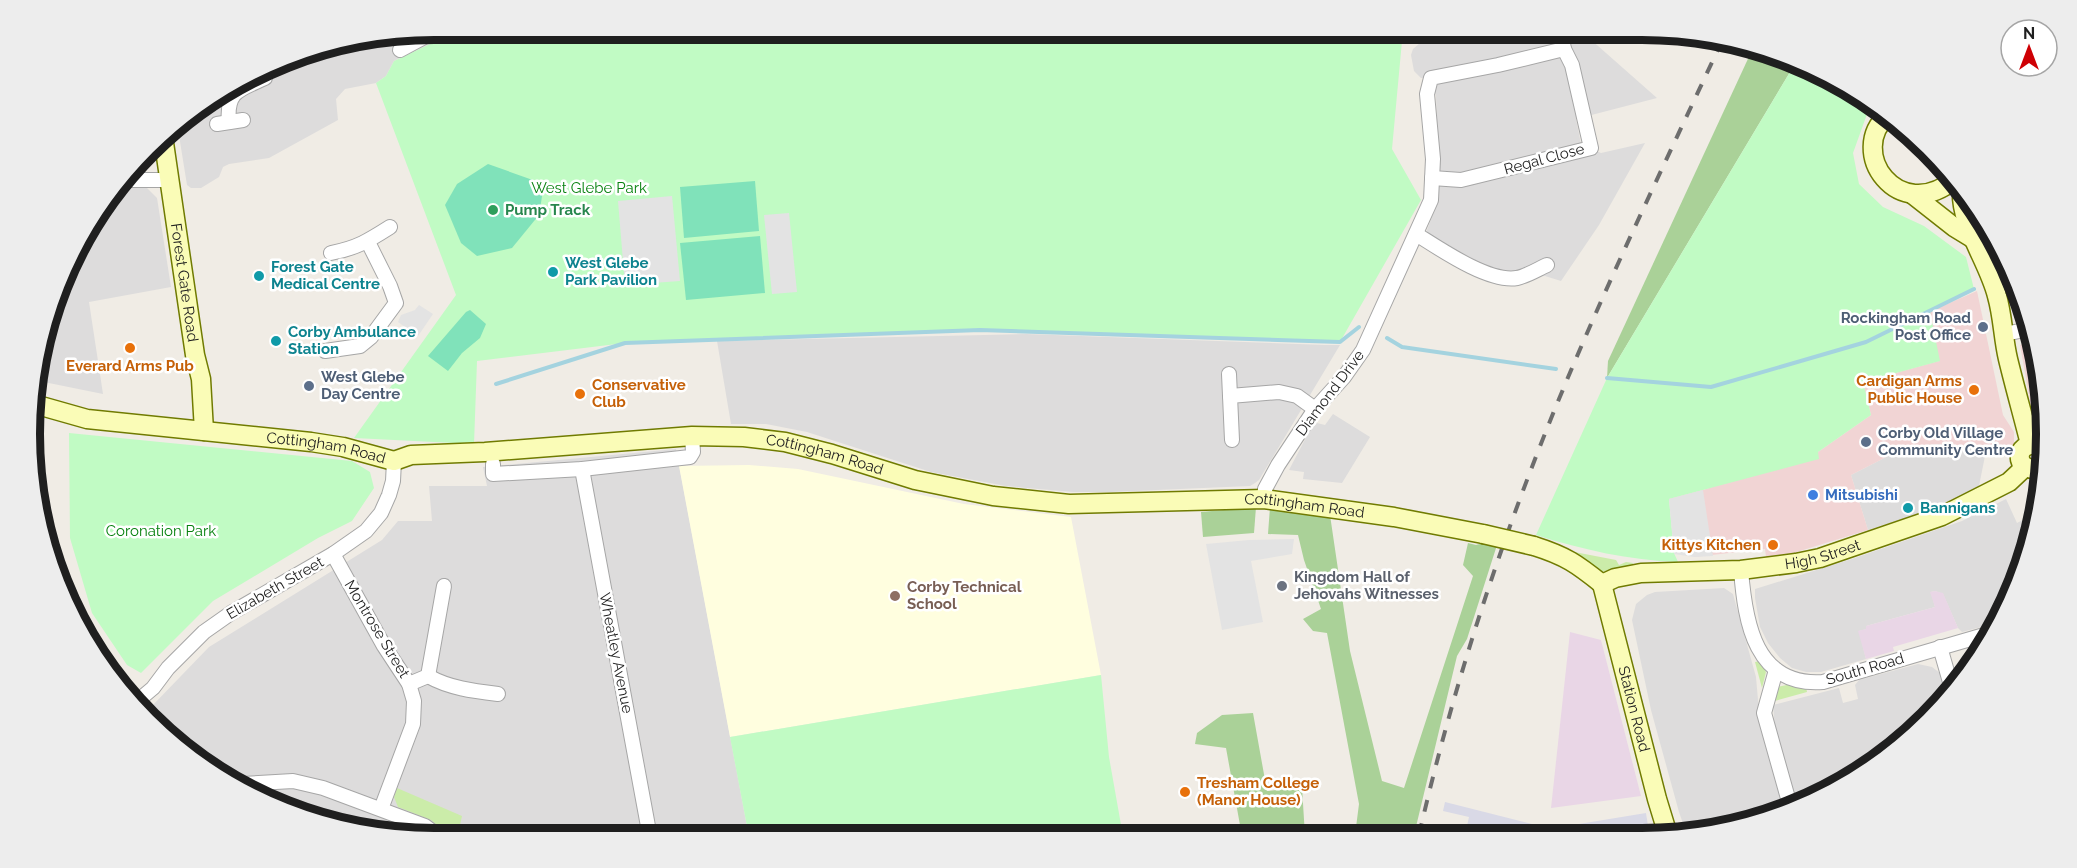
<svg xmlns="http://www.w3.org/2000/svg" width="2077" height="868" font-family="Raleway,sans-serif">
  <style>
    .residential { fill: #dddcdc }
    .commercial { fill: #f1d4d4 }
    .industrial { fill: #e9d6e6 }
    .education { fill: #fffedf }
    .grass { fill: #cbeca9 }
    .forest { fill: #aad198 }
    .park { fill: #c1fbc4 }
    .pitch { fill: #80e2ba }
    .parking { fill: #e3e3e3 }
    .plaza { fill: #d9d9e6 }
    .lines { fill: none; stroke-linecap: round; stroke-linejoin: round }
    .stream { stroke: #a4d3df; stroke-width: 4 }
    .street-casing { stroke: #a6a6a6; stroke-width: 16 }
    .secondary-casing { stroke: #707b01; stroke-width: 21 }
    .street { stroke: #fff; stroke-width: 14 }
    .secondary { stroke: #fafcb7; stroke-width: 18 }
    .rail { stroke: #6d6d6d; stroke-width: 4; stroke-dasharray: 12 12; stroke-linecap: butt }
    .secondary-bridge-casing { stroke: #707b01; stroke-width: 21; stroke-linecap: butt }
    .secondary-bridge { stroke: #fafcb7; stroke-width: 18 }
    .leisure-dot { fill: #2e9e5b; stroke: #fff; stroke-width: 2 }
    .culture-dot { fill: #0f9aa8; stroke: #fff; stroke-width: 2 }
    .service-dot { fill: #5c6f8a; stroke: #fff; stroke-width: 2 }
    .food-dot { fill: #e8710a; stroke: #fff; stroke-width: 2 }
    .shop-dot { fill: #3f7fe0; stroke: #fff; stroke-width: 2 }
    .worship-dot { fill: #6b7280; stroke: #fff; stroke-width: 2 }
    .education-dot { fill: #8d6e63; stroke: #fff; stroke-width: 2 }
    .labels { text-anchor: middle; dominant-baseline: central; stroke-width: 5; stroke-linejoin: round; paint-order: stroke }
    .street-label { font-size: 15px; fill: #1f1f1f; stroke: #fff }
    .park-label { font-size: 15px; fill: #088210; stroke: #fff }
    .leisure-label { font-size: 15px; font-weight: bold; fill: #27864d; stroke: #fff; text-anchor: start }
    .culture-label { font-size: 15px; font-weight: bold; fill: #0d838f; stroke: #fff; text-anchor: start }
    .service-label { font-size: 15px; font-weight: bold; fill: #4e5e75; stroke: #fff; text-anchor: start }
    .food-label { font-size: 15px; font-weight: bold; fill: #c56008; stroke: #fff; text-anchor: end }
    .shop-label { font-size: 15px; font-weight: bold; fill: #366cbe; stroke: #fff; text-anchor: start }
    .worship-label { font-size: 15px; font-weight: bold; fill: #5b616d; stroke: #fff; text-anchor: start }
    .education-label { font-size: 15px; font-weight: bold; fill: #785e54; stroke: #fff; text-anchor: start }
    .rim { fill: none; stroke: #1f1f1f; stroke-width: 8 }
  </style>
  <rect width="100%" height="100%" fill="#f0ece5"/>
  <g class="residential">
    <polygon points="434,30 452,30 445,37 394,61 386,76 376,83 345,89 336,99 338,120 269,158 229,164 223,167 219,177 201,188 191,188 187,185 177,123 232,84 304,52"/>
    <polygon points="1425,30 1573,30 1589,38 1657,98 1576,119 1581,144 1601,153 1645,143 1599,225 1561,281 1545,276 1486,280 1459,267 1422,243 1436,206 1438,158 1436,96 1431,77 1421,78 1414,71 1411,55 1413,49 1427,37"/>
    <polygon points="145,186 157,198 171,287 89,302 103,394 34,380 52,304 84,232 121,187"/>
    <polygon points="1995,238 2005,255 2010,269 2006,271 1995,244"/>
    <polygon points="1026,334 1325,345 1340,345 1259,480 1255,483 1250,486 1110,492 1073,492 1006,486 931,472 807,432 766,424 731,424 717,341"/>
    <polygon points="1333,414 1370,437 1342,483 1303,479 1304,472 1289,470 1310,430 1317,423 1325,425"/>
    <polygon points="1944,444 1969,446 1986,451 1979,486 1937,508 1868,530 1851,475 1900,450 1924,445"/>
    <polygon points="676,449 749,837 434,838 304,817 262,794 256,783 243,784 188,754 148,717 151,707 209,647 382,540 398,521 432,521 429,486 487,486 483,467"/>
    <polygon points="2006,499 2017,523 2038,512 2026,564 1999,617 1994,619 1985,626 1962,632 1958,628 1943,594 1935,591 1931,592 1935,607 1866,626 1867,629 1859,631 1866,659 1821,672 1806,672 1792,668 1780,658 1768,643 1760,627 1755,598 1755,589 1852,559 1962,521"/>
    <polygon points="1724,588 1733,594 1756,677 1760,723 1785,811 1696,834 1687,835 1679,812 1651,710 1632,620 1636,604 1647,595 1655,592"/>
    <polygon points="1986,645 1979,658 1959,681 1955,666 1963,655"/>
    <polygon points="1918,664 1932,667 1940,673 1946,696 1909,738 1798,807 1775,729 1773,705 1839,688 1843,703 1858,699 1855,685 1859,680"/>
  </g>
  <g class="commercial">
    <polygon points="1977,291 2003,415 2014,432 2014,445 2011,457 1969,446 1944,444 1924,445 1900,450 1851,475 1868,530 1790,554 1766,557 1765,549 1694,557 1669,499 1703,490 1818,452 1871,415 1863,382 1939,361 1929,312"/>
    <polygon points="2035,340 2046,407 2045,440 2040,435 2032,412 2020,345"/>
  </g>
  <g class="industrial">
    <polygon points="1935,591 1943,593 1958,628 1893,647 1894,651 1866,659 1858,631 1866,629 1866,626 1935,607 1930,592"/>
    <polygon points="1570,632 1601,640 1641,796 1551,808"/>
  </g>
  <polygon class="education" points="749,465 798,469 964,504 1071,517 1101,675 730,737 679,466"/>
  <g class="grass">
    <polygon points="2010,269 2030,321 2026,322 2019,317 2006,271"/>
    <polygon points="1564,550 1616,560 1619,565 1626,562 1633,563 1632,566 1600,572"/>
    <polygon points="1760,661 1766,672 1762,688 1755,662"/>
    <polygon points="1792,684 1806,687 1807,692 1771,702 1777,687"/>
    <polygon points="397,788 462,816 460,825 445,832 431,820 398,807 394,797"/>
  </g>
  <g class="forest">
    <polygon points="1753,48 1773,51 1796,62 1607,378 1608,361"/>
    <polygon points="1256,507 1254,533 1203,537 1201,512"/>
    <polygon points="1270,507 1330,515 1350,651 1382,781 1404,788 1473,576 1463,565 1468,543 1476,545 1483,543 1497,545 1467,639 1457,656 1414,835 1355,835 1359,804 1327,633 1313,631 1303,619 1321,609 1304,560 1298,535 1268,534"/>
    <polygon points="1253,713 1267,791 1302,787 1305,836 1242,836 1226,748 1195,744 1197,733 1222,715"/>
  </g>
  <g class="park">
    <polygon points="452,30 1403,30 1392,149 1421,200 1340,342 980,330 625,343 477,361 474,444 354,438 456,295 376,83 386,76 394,61 445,37"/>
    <path d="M 1796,62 L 1845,84 L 1871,103 L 1853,153 L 1859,184 L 1883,207 L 1924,226 L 1966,257 L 1974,289 L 1930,312 L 1940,361 L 1863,382 L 1871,415 L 1818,452 L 1819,459 L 1669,499 L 1674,553 L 1678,562 C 1628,560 1584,550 1536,535 L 1607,378 Z"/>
    <polygon points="69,433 352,461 370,472 374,488 352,521 318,538 213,601 141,673 127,665 92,613 70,538"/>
    <polygon points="1101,675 1109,757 1123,836 749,837 730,737"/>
  </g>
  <g class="pitch">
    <polygon points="488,164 544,184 539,215 512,248 477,256 461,243 445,205 457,184"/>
    <polygon points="755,181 759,231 684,238 680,187"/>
    <polygon points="760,236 765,293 686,300 680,243"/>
    <polygon points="470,310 486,324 480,338 462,353 448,371 428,356 466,312"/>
  </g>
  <g class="parking">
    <polygon points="672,196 680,281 625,285 618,201"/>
    <polygon points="789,213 797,292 772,294 764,215"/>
    <polygon points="419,305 433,314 418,336 398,322 401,315 415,310"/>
    <polygon points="1703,490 1713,556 1694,557 1674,554 1669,499"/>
    <polygon points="1294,539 1292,554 1251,561 1263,622 1222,630 1206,544 1249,540"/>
  </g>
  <g class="plaza">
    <polygon points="1445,802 1552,829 1570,826 1570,835 1465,835 1469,817 1443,811"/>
    <polygon points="1646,813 1648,826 1585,835 1579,824"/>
  </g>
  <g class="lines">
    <g class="stream">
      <polyline points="2008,275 2012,273"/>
      <polyline points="1387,338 1402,347 1556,369"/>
      <polyline points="1607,378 1711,387 1866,342 1974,289"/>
      <polyline points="496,384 625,343 980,330 1340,342 1359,327"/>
    </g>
    <defs>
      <g id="street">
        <polyline points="400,50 426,36"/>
        <path d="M 229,122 C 226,91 239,90 265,78 L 267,68"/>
        <polyline points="217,124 243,120"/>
        <polyline points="1432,178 1461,180 1591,148 1572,65 1564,49 1561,32"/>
        <polyline points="127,180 169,180"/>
        <path d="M 1416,234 C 1440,249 1489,283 1517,278 C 1527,276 1538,269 1547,265"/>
        <polyline points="1972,238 1990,230"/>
        <path d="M 331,253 C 357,248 368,241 390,227"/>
        <polyline points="2005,334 2033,328"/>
        <polyline points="325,351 360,346 371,337 396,303 390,286 368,242"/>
        <polyline points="1229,374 1230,396"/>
        <polyline points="1232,440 1230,396 1279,392 1297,396 1315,409"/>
        <polyline points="493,464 493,474 582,469 690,457 693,452 692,436"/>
        <polyline points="582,469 650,837"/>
        <polyline points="1264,499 1265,489 1278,465 1315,409 1344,377 1363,350 1431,200 1433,159 1427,94 1431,78 1498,65 1564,49"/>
        <polyline points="333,554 384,646 409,684 414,701 413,724 381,809"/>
        <path d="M 1741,570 C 1745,622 1755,687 1823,682 L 1991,633"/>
        <polyline points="1940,647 1952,689"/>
        <polyline points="1776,670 1764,713 1791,809"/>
        <path d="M 428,676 C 449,688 473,691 498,694"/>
        <polyline points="409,684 428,676 444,586"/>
        <polyline points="134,704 153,688 168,668 204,632 231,613 333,554 366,531 381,513 389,495 393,481 394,461"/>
        <polyline points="243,784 293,781 323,788 425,826 437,835 439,838"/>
      </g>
      <g id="secondary">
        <path d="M 1888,115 C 1846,151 1898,226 1955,179"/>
        <path id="s1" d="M 163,136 L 195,355 L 201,379 L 204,431"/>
        <path d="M 1962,187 C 1959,225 1988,260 1997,296 C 2003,317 2003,338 2008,359 C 2015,388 2023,416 2030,444"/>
        <polyline points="1912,194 1954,227 1972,238"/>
        <path id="s2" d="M 34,404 L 87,419 L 311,442 L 343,447 L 394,461 L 411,455 L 485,452 L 692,436 L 744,437 L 785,442 L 832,454 L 915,480 L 993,496 L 1069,504 L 1264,499 L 1394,517 L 1483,534"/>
        <path d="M 2044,461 L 2037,469 C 2014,471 2014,442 2037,445 L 2045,452"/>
        <path d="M 1534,546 C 1566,556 1577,564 1602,584"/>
        <path id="s3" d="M 1602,584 L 1615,578 L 1641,573 L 1741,570 L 1796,563 L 1820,558 L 1942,516 L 2009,482 L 2025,467"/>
        <path id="s4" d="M 1602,584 L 1657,799 L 1668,835"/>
      </g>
    </defs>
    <use href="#street" class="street-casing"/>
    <use href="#secondary" class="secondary-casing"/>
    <use href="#street" class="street"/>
    <use href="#secondary" class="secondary"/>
    <path class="rail" d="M 1419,835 C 1453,686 1501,540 1559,399 C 1609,278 1666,161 1721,43"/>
    <defs>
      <polyline id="secondary-bridge" points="1483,534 1534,546"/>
    </defs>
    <use href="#secondary-bridge" class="secondary-bridge-casing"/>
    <use href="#secondary-bridge" class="secondary-bridge"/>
  </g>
  <circle class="leisure-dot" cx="493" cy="210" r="6"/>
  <g class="culture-dot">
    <circle cx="553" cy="272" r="6"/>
    <circle cx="259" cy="276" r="6"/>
    <circle cx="276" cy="341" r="6"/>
    <circle cx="1908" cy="508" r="6"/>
  </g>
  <g class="service-dot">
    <circle cx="1983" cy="327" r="6"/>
    <circle cx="309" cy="386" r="6"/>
    <circle cx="1866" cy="442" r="6"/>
  </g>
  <g class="food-dot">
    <circle cx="130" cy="348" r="6"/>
    <circle cx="1974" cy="390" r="6"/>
    <circle cx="580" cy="394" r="6"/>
    <circle cx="1773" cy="545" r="6"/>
    <circle cx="1185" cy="792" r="6"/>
  </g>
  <circle class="shop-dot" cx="1813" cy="495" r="6"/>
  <circle class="worship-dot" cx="1282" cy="586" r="6"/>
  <circle class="education-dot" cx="895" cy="596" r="6"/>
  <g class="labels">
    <g class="street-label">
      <text transform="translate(1544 159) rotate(-15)">Regal Close</text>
      <text stroke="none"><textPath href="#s1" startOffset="148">Forest Gate Road</textPath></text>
      <text transform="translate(1330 393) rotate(-53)">Diamond Drive</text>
      <text stroke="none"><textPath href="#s2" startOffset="296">Cottingham Road</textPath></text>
      <text stroke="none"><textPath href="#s2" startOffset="800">Cottingham Road</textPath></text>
      <text stroke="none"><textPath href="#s2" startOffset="1286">Cottingham Road</textPath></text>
      <text stroke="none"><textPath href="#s3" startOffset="224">High Street</textPath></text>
      <text transform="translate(275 588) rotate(-30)">Elizabeth Street</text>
      <text transform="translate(377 629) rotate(59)">Montrose Street</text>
      <text transform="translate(616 653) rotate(79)">Wheatley Avenue</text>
      <text transform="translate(1865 669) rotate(-16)">South Road</text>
      <text stroke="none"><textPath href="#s4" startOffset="129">Station Road</textPath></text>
    </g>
    <g class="park-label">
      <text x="589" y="188">West Glebe Park</text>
      <text x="161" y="531">Coronation Park</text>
    </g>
    <g class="leisure-label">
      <text x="505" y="210">Pump Track</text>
    </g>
    <g class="culture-label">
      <text x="565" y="263">West Glebe<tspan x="565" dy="17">Park Pavilion</tspan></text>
      <text x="271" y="267">Forest Gate<tspan x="271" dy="17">Medical Centre</tspan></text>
      <text x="288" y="332">Corby Ambulance<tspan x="288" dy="17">Station</tspan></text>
      <text x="1920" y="508">Bannigans</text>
    </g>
    <g class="service-label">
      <text x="1971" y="318" text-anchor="end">Rockingham Road<tspan x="1971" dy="17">Post Office</tspan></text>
      <text x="321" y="377">West Glebe<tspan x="321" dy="17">Day Centre</tspan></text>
      <text x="1878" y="433">Corby Old Village<tspan x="1878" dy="17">Community Centre</tspan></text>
    </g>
    <g class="food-label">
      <text x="130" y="366" text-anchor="middle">Everard Arms Pub</text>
      <text x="1962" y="381">Cardigan Arms<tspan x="1962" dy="17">Public House</tspan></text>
      <text x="592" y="385" text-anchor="start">Conservative<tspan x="592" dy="17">Club</tspan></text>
      <text x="1761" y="545">Kittys Kitchen</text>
      <text x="1197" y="783" text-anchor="start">Tresham College<tspan x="1197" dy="17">(Manor House)</tspan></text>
    </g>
    <g class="shop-label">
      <text x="1825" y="495">Mitsubishi</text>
    </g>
    <g class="worship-label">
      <text x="1294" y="577">Kingdom Hall of<tspan x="1294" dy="17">Jehovahs Witnesses</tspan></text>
    </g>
    <g class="education-label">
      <text x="907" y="587">Corby Technical<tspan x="907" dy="17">School</tspan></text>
    </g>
  </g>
  <path d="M0 0H2077V868H0ZM434 40H1642A394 394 0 0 1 2036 434V434A394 394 0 0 1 1642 828H434A394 394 0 0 1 40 434V434A394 394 0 0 1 434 40Z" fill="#ededed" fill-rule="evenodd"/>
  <path class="rim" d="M434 40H1642A394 394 0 0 1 2036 434V434A394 394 0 0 1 1642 828H434A394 394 0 0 1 40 434V434A394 394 0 0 1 434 40Z"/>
  <g transform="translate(2029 48)"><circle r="28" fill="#ffffff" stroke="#a5a5a5" stroke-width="1.5"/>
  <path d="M0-4.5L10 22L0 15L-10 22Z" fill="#ce0004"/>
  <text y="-9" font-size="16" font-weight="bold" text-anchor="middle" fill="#1f1f1f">N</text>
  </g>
</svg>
